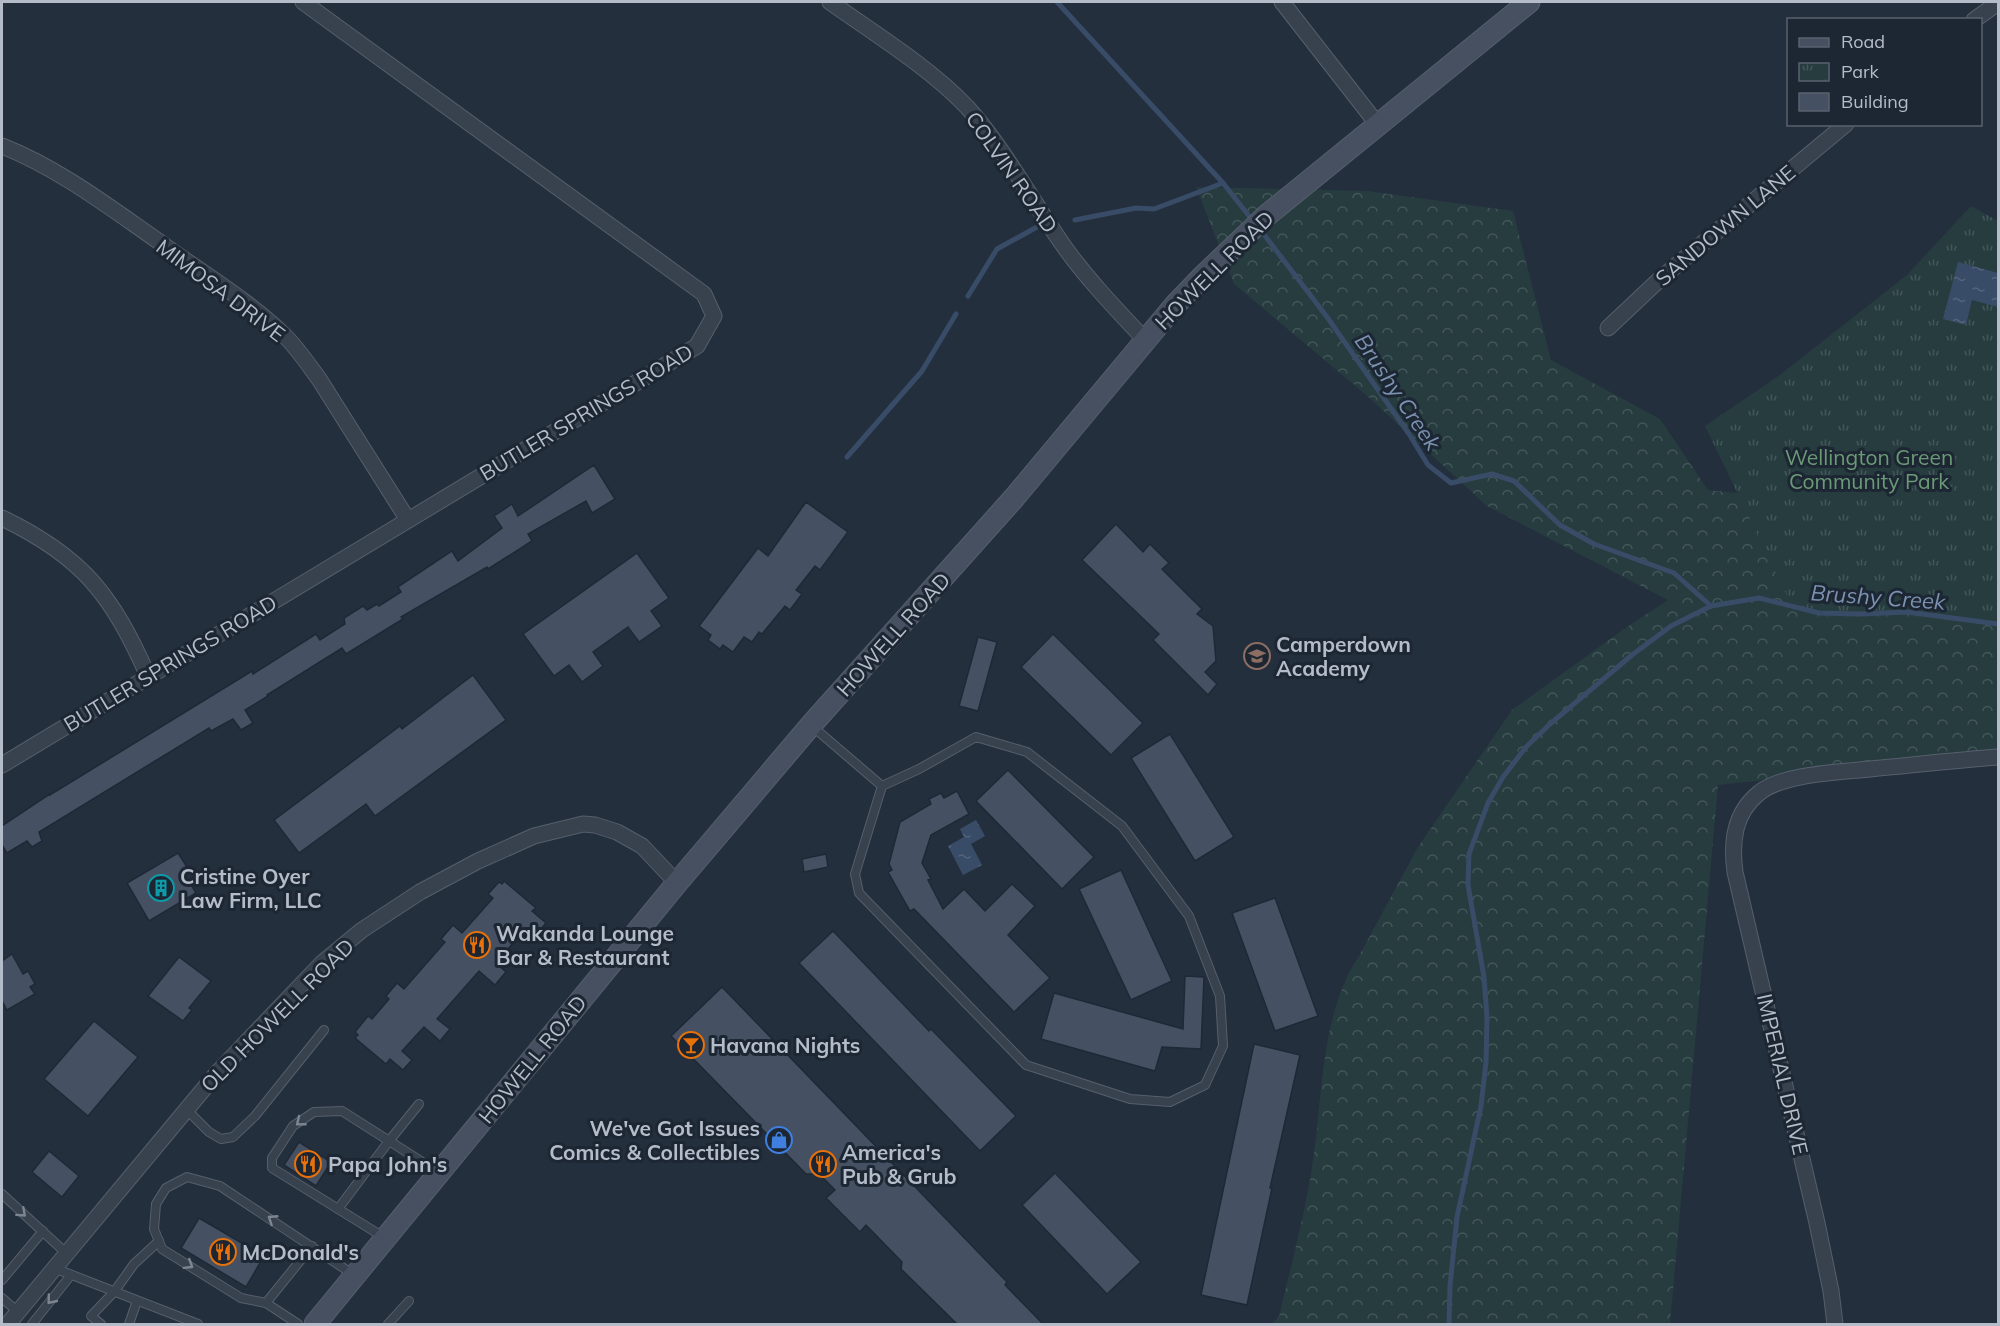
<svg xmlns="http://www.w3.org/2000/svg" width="2000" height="1326" font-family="Mulish,sans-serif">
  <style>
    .forest { fill: url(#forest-crowns) }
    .park { fill: url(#park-tufts) }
    .water { fill: url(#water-ripples) }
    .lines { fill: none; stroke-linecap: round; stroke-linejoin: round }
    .stream { stroke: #394c67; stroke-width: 5 }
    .building { fill: #455162; stroke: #1f2835; stroke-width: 1.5 }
    .service-casing { stroke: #565f6c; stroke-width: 10 }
    .minor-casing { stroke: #565f6c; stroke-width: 17 }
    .secondary-casing { stroke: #565f6c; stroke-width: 23 }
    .service { stroke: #38414e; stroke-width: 8 }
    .minor { stroke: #38414e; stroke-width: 15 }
    .secondary { stroke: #465061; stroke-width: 21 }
    .oneway { stroke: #7c8592 }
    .labels { text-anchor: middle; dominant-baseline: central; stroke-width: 6; stroke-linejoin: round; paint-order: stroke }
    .street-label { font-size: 21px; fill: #b4bcc9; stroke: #1d2633 }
    .park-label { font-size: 21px; fill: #6b9a76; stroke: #1d2633 }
    .poi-label { font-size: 21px; font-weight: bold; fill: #b4bcc9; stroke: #1d2633; text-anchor: start }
    .water-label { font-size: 22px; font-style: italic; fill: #7c92b1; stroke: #1d2633 }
  </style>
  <defs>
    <pattern id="forest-crowns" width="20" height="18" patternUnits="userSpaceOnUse" patternTransform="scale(1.5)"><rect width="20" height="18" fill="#263c3f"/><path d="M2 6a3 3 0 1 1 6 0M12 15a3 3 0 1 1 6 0" fill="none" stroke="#435659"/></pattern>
    <pattern id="park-tufts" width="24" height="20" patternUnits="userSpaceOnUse" patternTransform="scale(1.5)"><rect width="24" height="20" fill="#263c3f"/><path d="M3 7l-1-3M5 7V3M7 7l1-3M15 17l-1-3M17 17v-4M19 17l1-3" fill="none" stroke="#435659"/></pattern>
    <pattern id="water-ripples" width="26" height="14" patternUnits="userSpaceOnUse" patternTransform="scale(1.5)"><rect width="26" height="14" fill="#394c67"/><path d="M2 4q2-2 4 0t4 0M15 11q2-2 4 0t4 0" fill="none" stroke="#53647b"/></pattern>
  </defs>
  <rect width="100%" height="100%" fill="#242f3e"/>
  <path class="forest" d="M 1196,187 L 1367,191 L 1513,211 L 1551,360 L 1660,419 L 1708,490 L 1766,496 L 1998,584 L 1998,754 L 1718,785 L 1670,1324 L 1271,1324 L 1279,1317 C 1290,1269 1303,1222 1311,1174 C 1323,1104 1319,1015 1359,956 L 1418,847 L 1512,710 L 1627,627 L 1668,600 L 1487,506 L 1364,393 L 1234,284 Z"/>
  <polygon class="park" points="1971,206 1998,221 1998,624 1907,612 1861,614 1819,613 1792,606 1705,426 1780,375 1907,275"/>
  <g class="water">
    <polygon points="1958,262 1998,273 1998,307 1972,300 1966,325 1943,319"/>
    <polygon points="976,820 985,836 971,844 982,865 963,875 948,846 964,837 960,829"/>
  </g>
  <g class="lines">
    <g class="stream">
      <polyline points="1057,2 1223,183 1253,221"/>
      <polyline points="1075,220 1136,208 1154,209 1223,183"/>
      <polyline points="1259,228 1327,317 1409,434 1428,465 1451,483 1492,474 1514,481 1560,525 1594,544 1674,573 1711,606"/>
      <polyline points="968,296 997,249 1037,227"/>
      <polyline points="847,457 922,371 956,314"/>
      <polyline points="1449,1324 1450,1286 1457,1217 1481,1106 1486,1062 1487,1018 1484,977 1468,885 1469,854 1488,803 1503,777 1526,747 1550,724 1632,655 1671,626 1711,606 1759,598 1819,613 1861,614 1907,612 1998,624"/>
    </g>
  </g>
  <g class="building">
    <polygon points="594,465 615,499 592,513 586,501 528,534 532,541 488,569 487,567 401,617 403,619 346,654 342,648 267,695 268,696 245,710 253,723 241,730 233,719 211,731 209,728 39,832 42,841 32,847 27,841 7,853 2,845 2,826 50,794 50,795 252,671 253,674 316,634 320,640 345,624 344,618 363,606 367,610 377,604 379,606 401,592 398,587 452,551 458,561 502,528 494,516 512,504 518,516"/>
    <polygon points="806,502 848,532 820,570 815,566 796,590 802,594 790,610 785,606 762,634 759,632 752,642 744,637 733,652 723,645 720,649 708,640 711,635 699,626 758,548 768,556"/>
    <polygon points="1116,524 1143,552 1150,544 1169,563 1162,569 1202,609 1197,614 1213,626 1216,661 1205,672 1217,684 1208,695 1153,640 1159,634 1082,560"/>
    <polygon points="637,553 669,598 651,611 662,626 639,642 628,627 593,652 603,666 582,682 569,665 554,676 523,634"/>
    <polygon points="1053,634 1143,723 1111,755 1021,667"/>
    <polygon points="978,637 997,642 978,711 959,706"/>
    <polygon points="473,675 506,720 375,816 366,804 299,853 274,820 400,726 402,729"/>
    <polygon points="1170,734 1234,837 1195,861 1131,758"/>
    <polygon points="1008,770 1094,857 1062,889 976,801"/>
    <polygon points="957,791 969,814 931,835 922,863 931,879 928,880 943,909 964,889 985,911 1012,884 1035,906 1008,935 1050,978 1014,1012 914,909 910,911 888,872 892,870 889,864 900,822 931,804 929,799 941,793 944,798"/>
    <polygon points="178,853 187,867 182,870 196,893 149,921 127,883"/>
    <polygon points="826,854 828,867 804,872 802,859"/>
    <polygon points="1121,870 1172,981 1131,1000 1079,889"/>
    <polygon points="504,881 536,908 532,911 546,923 535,936 526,928 496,963 506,972 495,985 479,971 437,1019 450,1029 440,1041 424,1027 402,1051 412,1060 403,1070 390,1059 386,1064 355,1038 358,1035 355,1032 368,1016 372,1019 389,999 386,996 397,983 404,989 445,942 441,939 453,925 462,933 493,898 488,894 499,882 502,884"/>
    <polygon points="1275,898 1318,1016 1275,1031 1232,913"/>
    <polygon points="833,931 929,1031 931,1029 1016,1116 980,1151 799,963"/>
    <polygon points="12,954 23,974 28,971 35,984 30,987 35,994 7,1010 2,1001 2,961"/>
    <polygon points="179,957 211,981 189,1008 192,1010 183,1021 148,996"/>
    <polygon points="1185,976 1204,977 1201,1049 1162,1047 1155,1071 1041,1039 1054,993 1183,1029"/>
    <polygon points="722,987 1007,1282 1005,1285 1043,1324 957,1324 901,1269 902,1262 866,1225 860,1232 826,1198 835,1190 819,1174 806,1174 671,1036"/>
    <polygon points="94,1021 138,1057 88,1116 44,1079"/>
    <polygon points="1254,1044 1300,1055 1270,1188 1272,1188 1247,1305 1201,1295"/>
    <polygon points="299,1142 331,1162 316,1186 284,1165"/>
    <polygon points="49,1151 79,1176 62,1197 32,1172"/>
    <polygon points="1055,1173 1141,1262 1107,1294 1022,1205"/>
    <polygon points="199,1218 264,1256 246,1287 181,1248"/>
  </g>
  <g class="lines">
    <defs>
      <g id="service">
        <polyline points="812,726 882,786 855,874 859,893 1026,1065 1130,1099 1170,1102 1205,1085 1223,1046 1220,996 1189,916 1122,826 1027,752 976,737 919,769 882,786"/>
        <polyline points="186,1109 209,1132 221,1139 233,1137 255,1116 324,1030"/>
        <polyline points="2,1194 66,1253"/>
        <polyline points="338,1209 389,1141 419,1104"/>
        <polyline points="385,1238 272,1168 272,1158 293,1126 314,1112 342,1111 438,1172"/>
        <polyline points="54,1268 198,1324"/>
        <polyline points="2,1280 43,1231"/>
        <polyline points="2,1298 18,1312"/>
        <polyline points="266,1303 312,1246"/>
        <polyline points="32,1324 71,1275"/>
        <polyline points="101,1324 91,1316 114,1292 134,1264 159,1241"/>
        <polyline points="129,1324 137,1301"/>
        <polyline points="298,1324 266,1303 241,1298 162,1249 154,1229 156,1204 166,1188 187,1177 220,1186 354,1275"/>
        <polyline points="388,1324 409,1301"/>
      </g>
      <g id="minor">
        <path d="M 830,2 C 874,33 930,68 967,107 C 1004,148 1031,199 1063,245 C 1087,279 1117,310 1146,341"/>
        <polyline points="1282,2 1378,125"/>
        <polyline points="1974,20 1998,3"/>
        <path d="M 2,146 C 60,169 109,207 161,243 C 202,273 248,300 285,336 C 298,349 308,364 319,379 L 408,520"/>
        <polyline points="1608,328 1660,279 1846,124"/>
        <path d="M 2,518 C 83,557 112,595 148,676"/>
        <polyline points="2,765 697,346 714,316 704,294 303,2"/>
        <polyline points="8,1324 217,1073 322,963 362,930 420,892 478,861 534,836 583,824 595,825 617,832 642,846 677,883"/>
        <path d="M 1835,1324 L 1831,1291 L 1817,1223 L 1735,872 C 1731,842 1734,813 1759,793 C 1781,774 1841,772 1870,769 C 1913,765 1956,760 1998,757"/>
      </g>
      <polyline id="secondary" points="315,1324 677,883 811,725 1014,498 1175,305 1203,276 1266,216 1529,2"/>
    </defs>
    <use href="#service" class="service-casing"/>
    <use href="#minor" class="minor-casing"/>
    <use href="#secondary" class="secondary-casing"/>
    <use href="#service" class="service"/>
    <use href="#minor" class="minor"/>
    <use href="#secondary" class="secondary"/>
  </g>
  <defs><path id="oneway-chevron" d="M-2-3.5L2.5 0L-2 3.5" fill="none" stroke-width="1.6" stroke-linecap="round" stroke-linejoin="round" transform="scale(1.5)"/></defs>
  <g class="oneway">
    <use href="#oneway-chevron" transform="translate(300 1122) rotate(141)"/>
    <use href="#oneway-chevron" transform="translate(22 1213) rotate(42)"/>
    <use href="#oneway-chevron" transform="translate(272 1219) rotate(-147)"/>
    <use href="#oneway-chevron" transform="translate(189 1265) rotate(32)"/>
    <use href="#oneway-chevron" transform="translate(51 1300) rotate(129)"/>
  </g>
  <defs>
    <symbol id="school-ring" viewBox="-11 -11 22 22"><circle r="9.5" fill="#1d2633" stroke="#8d6e63" stroke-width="1.5"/><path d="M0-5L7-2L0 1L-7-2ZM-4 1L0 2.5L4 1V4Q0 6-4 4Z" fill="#8d6e63"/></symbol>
    <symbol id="building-ring" viewBox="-11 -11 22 22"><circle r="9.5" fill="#1d2633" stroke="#0f9aa8" stroke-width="1.5"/><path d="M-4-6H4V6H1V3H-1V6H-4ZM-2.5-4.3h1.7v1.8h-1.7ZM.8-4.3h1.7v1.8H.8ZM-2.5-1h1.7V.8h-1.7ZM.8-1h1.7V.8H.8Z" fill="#0f9aa8"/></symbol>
    <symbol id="restaurant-ring" viewBox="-11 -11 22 22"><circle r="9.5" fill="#1d2633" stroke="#e8710a" stroke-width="1.5"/><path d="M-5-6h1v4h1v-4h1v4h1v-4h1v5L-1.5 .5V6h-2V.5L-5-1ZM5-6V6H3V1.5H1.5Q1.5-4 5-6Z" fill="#e8710a"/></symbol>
    <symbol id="bar-ring" viewBox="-11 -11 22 22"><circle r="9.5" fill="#1d2633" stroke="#e8710a" stroke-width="1.5"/><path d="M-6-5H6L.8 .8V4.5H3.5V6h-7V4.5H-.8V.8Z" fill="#e8710a"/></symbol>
    <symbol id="shop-ring" viewBox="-11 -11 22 22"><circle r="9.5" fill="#1d2633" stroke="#3f7fe0" stroke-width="1.5"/><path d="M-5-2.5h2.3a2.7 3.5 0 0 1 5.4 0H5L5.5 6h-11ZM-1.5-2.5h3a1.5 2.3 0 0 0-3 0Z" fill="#3f7fe0"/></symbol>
  </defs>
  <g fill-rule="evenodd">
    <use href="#school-ring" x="1242" y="641" width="30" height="30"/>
    <use href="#building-ring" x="146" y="873" width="30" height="30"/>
    <use href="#restaurant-ring" x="462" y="930" width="30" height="30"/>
    <use href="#bar-ring" x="676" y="1030" width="30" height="30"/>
    <use href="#shop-ring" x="764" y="1125" width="30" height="30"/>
    <use href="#restaurant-ring" x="293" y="1149" width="30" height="30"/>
    <use href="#restaurant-ring" x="808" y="1149" width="30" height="30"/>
    <use href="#restaurant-ring" x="208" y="1237" width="30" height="30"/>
  </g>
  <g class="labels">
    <g class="street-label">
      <text transform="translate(1012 172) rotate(55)">COLVIN ROAD</text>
      <text transform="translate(1725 225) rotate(-40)">SANDOWN LANE</text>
      <text transform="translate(1214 270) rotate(-45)">HOWELL ROAD</text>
      <text transform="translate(221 290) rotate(37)">MIMOSA DRIVE</text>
      <text transform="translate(586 412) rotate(-31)">BUTLER SPRINGS ROAD</text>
      <text transform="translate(893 634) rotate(-48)">HOWELL ROAD</text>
      <text transform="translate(170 663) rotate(-31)">BUTLER SPRINGS ROAD</text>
      <text transform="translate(277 1015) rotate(-45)">OLD HOWELL ROAD</text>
      <text transform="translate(532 1059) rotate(-51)">HOWELL ROAD</text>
      <text transform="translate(1783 1074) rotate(77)">IMPERIAL DRIVE</text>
    </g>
    <g class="park-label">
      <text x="1869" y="457">Wellington Green<tspan x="1869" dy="24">Community Park</tspan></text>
    </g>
    <g class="poi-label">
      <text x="1276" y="644">Camperdown<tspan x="1276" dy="24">Academy</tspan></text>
      <text x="180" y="876">Cristine Oyer<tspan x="180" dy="24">Law Firm, LLC</tspan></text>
      <text x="496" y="933">Wakanda Lounge<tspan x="496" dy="24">Bar &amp; Restaurant</tspan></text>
      <text x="710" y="1045">Havana Nights</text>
      <text x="760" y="1128" text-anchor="end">We've Got Issues<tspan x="760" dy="24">Comics &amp; Collectibles</tspan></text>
      <text x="842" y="1152">America's<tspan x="842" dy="24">Pub &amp; Grub</tspan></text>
      <text x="328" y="1164">Papa John's</text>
      <text x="242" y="1252">McDonald's</text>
    </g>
    <g class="water-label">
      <text transform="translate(1398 392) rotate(56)">Brushy Creek</text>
      <text transform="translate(1878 597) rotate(4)">Brushy Creek</text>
    </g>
  </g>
  <rect width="2000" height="1326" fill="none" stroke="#b4bcc9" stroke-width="6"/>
  <rect x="1787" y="18" width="195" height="108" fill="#1d2633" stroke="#59626f" stroke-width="1.5"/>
  <rect x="1799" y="38" width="30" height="9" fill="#465061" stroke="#59626f" stroke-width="1.5"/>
  <text x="1841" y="48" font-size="18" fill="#b4bcc9">Road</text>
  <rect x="1799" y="63" width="30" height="18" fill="url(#park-tufts)" stroke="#59626f" stroke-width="1.5"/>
  <text x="1841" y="78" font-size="18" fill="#b4bcc9">Park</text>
  <rect x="1799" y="93" width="30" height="18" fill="#455162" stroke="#59626f" stroke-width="1.5"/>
  <text x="1841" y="108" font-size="18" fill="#b4bcc9">Building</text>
</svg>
